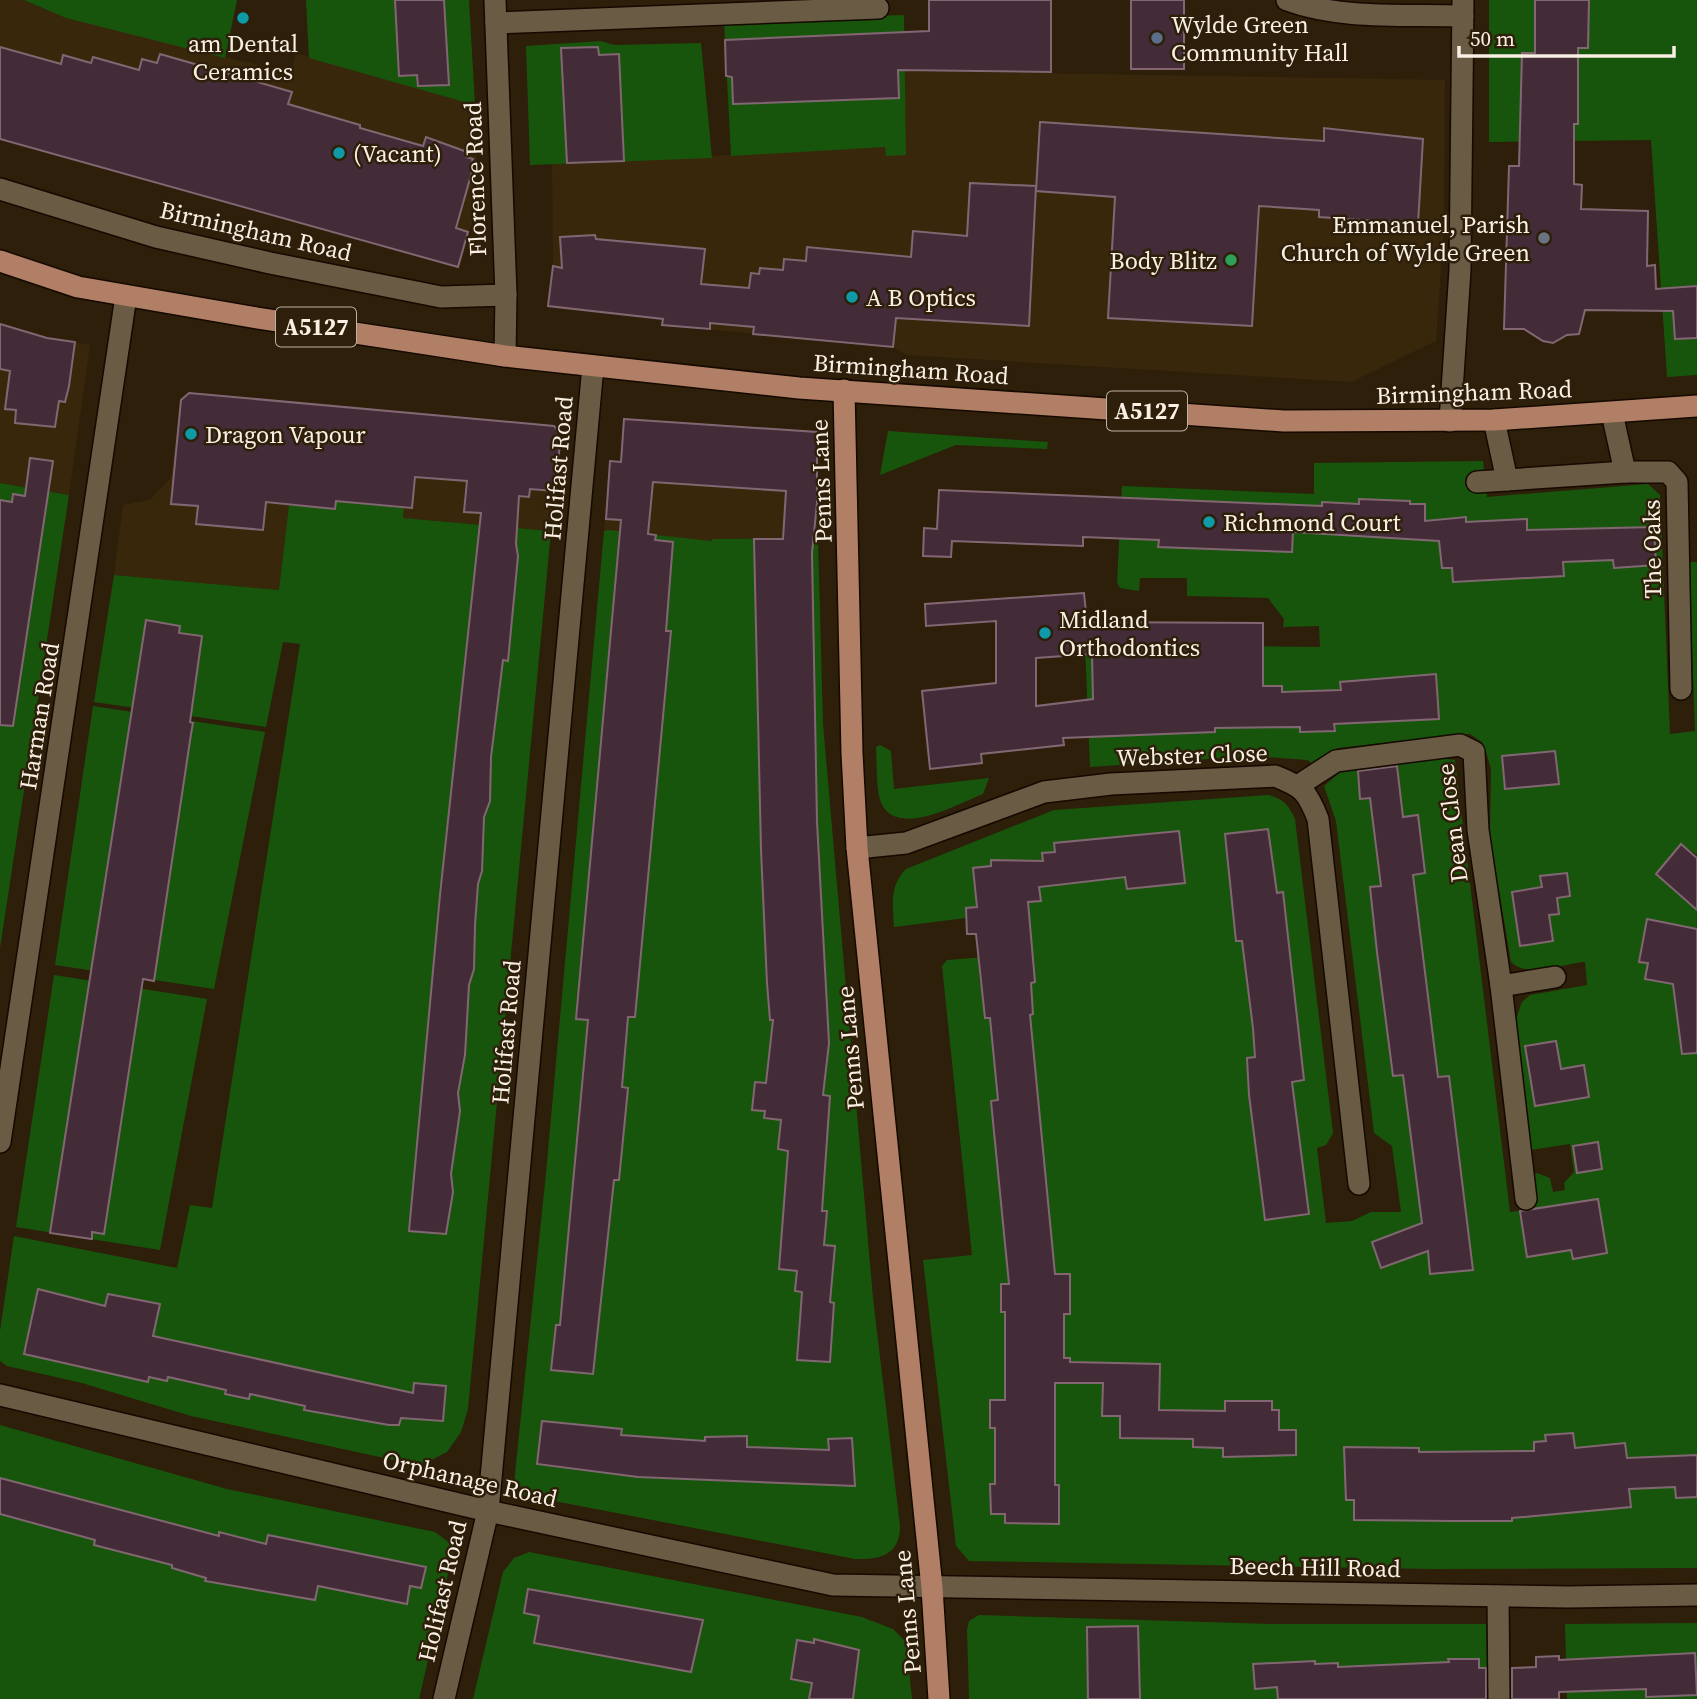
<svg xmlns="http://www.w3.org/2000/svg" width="1697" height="1699" font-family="'Source Serif 4',serif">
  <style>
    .built { fill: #39270b }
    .green { fill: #18550c; fill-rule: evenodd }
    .building { fill: #432c37; stroke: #826773; stroke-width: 2; fill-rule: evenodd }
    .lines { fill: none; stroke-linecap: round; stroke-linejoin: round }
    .minor-casing { stroke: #150900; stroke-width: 24 }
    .major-casing { stroke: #150900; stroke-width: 24 }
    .minor { stroke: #6a5b45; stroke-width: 21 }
    .major { stroke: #b07f65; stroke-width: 21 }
    .culture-dot { fill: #0f9aa8; stroke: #2d1f0a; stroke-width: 2.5 }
    .service-dot { fill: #5c6f8a; stroke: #2d1f0a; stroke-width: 2.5 }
    .worship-dot { fill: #6b7280; stroke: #2d1f0a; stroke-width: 2.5 }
    .leisure-dot { fill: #2e9e5b; stroke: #2d1f0a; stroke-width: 2.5 }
    .labels { text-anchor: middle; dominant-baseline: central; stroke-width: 5; stroke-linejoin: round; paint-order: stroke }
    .shield { fill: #2d1f0a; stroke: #bcb1a2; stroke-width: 2 }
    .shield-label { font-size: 23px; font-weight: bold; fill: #f9f0e3 }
    .poi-label { font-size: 24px; fill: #f9f0e3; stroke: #2d1f0a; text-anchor: start }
    .street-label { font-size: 24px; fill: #f9f0e3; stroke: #2d1f0a }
  </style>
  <rect width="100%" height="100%" fill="#2d1f0a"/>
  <g class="built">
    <polygon points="0,0 24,0 66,18 291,73 296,53 475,105 478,205 458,267 0,139"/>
    <polygon points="904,71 1445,80 1444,225 1436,341 1351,382 907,355 893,347 662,325 663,319 548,306 553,266 552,164 886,147 906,154"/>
    <polygon points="0,324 47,338 90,345 69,495 0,483"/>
    <polygon points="189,393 554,426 561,434 551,531 403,518 404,507 336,500 335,509 289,505 279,590 114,575 123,505 150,500 171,477 181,400"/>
    <polygon points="624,419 817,432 818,538 713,539 713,541 604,531 610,461 621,462"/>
  </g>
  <g class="green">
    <polygon points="24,0 237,0 225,58 66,18"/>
    <polygon points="306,0 469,0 475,105 309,58"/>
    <polygon points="1489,0 1697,0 1697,375 1667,377 1651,140 1489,142"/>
    <polygon points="904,15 906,155 886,156 885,147 731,156 724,21"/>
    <polygon points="601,41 614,45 701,43 712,158 530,165 526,46"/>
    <polygon points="888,431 1048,442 1047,449 956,445 880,475"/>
    <path d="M 1483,461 L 1487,497 L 1648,484 L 1660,495 L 1670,734 L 1695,731 L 1689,562 L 1697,562 L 1697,855 L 1681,844 L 1656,873 L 1697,910 L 1697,929 L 1647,919 L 1639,961 L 1648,963 L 1646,979 L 1690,987 L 1697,992 L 1697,1568 L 1432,1569 L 969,1561 L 956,1546 L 923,1260 L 972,1255 L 942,966 L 947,960 L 986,957 L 987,960 L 978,962 L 980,984 L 991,984 L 984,999 L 985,1018 L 1033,1014 L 1031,983 L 1035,982 L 1031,933 L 1016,860 L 992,860 L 991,866 L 974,868 L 977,907 L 966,908 L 966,918 L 894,927 C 893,905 889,886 906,869 L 1054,810 L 1268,795 C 1282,798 1289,805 1295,819 L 1333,1133 L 1326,1145 L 1317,1148 L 1326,1223 L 1352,1221 L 1371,1212 L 1401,1212 L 1392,1146 L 1374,1133 L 1336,821 L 1324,786 L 1344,769 L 1437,758 L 1455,760 L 1510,1212 L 1535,1209 L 1531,1177 L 1537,1173 L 1550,1178 L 1553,1192 L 1565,1190 L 1564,1183 L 1574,1172 L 1570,1144 L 1531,1150 L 1515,1026 L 1518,1013 L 1522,1002 L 1530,995 L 1587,985 L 1585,962 C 1564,963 1528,979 1511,962 L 1490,836 L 1491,769 L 1487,755 L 1482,742 L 1470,734 L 1453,735 L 1338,748 L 1312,764 L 1308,760 L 1253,756 L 1090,767 L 1085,645 L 1320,647 L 1319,626 L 1283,627 L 1284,619 L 1268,598 L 1187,596 L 1187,578 L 1140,578 L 1139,591 L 1120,588 L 1117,582 L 1122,486 L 1314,494 L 1314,463 ZM 1127,498 L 1294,505 L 1292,552 L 1159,547 L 1159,540 L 1124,539 Z"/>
    <polygon points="0,483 69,495 0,948"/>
    <polygon points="336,500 404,507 403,518 551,531 468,1409 461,1432 447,1452 425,1463 412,1464 191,1416 82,1383 7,1366 0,1361 0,1331 14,1236 177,1268 190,1205 212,1208 300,644 283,642 266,727 94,702 114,575 279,590 289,505 335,509"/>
    <path d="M 609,530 L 712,541 L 712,539 L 818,538 L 823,724 L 873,1298 L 900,1526 C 900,1555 880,1560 855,1559 L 523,1495 L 514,1483 L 546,1173 L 604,531 Z"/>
    <polygon points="93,706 265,732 214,989 55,965"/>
    <path d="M 880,745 L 891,751 L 894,789 L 989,778 L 983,794 C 957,804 890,843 879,796 C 876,780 877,762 876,747 Z"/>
    <polygon points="54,975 207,999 160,1250 16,1227"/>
    <polygon points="0,1425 227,1489 435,1532 451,1544 453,1552 419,1699 0,1699"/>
    <polygon points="529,1552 862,1617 893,1629 906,1642 912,1699 473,1699 503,1572 514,1558"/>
    <polygon points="979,1615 1272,1624 1486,1624 1488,1699 969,1699 967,1630 969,1621"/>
    <polygon points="1697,1623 1697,1699 1567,1699 1565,1624"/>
  </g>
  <g class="building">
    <polygon points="395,0 444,0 449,85 418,86 417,75 399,76"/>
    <polygon points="929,0 1051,0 1051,72 898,70 899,98 733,104 732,77 726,76 725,40 929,31"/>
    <rect x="1131" y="0" width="53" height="69"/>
    <polygon points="1535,0 1589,0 1588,48 1578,48 1578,124 1574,124 1574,184 1582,185 1581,209 1648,211 1647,266 1655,265 1656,289 1697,286 1697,338 1675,339 1673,311 1585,310 1579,334 1567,335 1553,343 1543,341 1524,329 1504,329 1509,166 1519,166 1522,53 1535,53"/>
    <polygon points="0,47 61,64 63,55 91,63 93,57 139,70 142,59 157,63 160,54 292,92 288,104 360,125 360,128 423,146 426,137 467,152 466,157 473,159 470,168 473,168 456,228 468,232 458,267 0,139"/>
    <polygon points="598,47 599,55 619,54 624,161 567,163 561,48"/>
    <polygon points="1040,122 1324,141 1324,128 1423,139 1418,224 1319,217 1319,210 1259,206 1252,326 1108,318 1115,197 1036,191"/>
    <polygon points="970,183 1036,186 1029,326 896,318 893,347 753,334 754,327 710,323 710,329 662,325 663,319 548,306 553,266 562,268 560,237 595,235 596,239 705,249 701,284 749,288 751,273 759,274 760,268 783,270 784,259 806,261 807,247 911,257 913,231 967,236"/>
    <polygon points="0,324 47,338 75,342 69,386 65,402 59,401 55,427 15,423 16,410 5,409 10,371 0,369"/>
    <polygon points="189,393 554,426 561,434 555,491 530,489 529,497 519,496 516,544 518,556 508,661 503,660 491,757 490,801 484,817 482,871 478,884 475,925 474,969 469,985 465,1055 458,1093 460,1111 451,1174 453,1192 446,1234 409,1231 440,895 481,513 464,512 467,481 415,477 412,508 336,501 335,509 266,502 263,530 196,524 198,506 171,504 181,400"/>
    <polygon points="624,419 817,432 817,503 812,553 817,822 829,1043 823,1095 830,1096 822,1211 827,1211 824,1245 835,1246 830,1302 834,1303 830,1362 797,1360 802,1292 795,1291 797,1271 779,1269 788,1151 778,1149 781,1120 764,1118 765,1111 752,1110 755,1082 766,1083 773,1020 770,1020 767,983 761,850 754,539 783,539 786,491 653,482 648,534 656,535 655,540 673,542 666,631 671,631 635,1017 628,1017 622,1087 628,1088 619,1180 614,1180 593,1374 551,1370 556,1325 560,1325 588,1020 576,1019 621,520 606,519 610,461 621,462"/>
    <polygon points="30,458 53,461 13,726 0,725 0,500 12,502 13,494 25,496"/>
    <polygon points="939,490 1322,506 1322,502 1359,504 1359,499 1410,501 1410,504 1425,504 1425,521 1466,517 1466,522 1527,519 1527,530 1654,527 1656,565 1614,568 1613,560 1563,562 1564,576 1453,582 1452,568 1442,568 1439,541 1293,532 1292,552 1158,547 1159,540 1083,537 1083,546 952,541 951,557 923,556 924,528 937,529"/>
    <path d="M 1084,593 L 1087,622 L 1263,623 L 1263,686 L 1282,686 L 1282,692 L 1341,690 L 1340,682 L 1436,674 L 1439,719 L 1334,724 L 1335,731 L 1300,732 L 1300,727 L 1215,728 L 1215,732 L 1063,738 L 1064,745 L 981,754 L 982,763 L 930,769 L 922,691 L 996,683 L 996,621 L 926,626 L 925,604 ZM 1092,654 L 1093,699 L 1036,706 L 1036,658 Z"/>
    <polygon points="146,620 180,626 179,633 202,636 190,722 193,723 191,734 154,981 143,979 104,1234 92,1232 92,1239 50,1233"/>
    <polygon points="1555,751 1559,784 1505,789 1502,756"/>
    <polygon points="1397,766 1403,817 1418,815 1425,873 1413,875 1421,940 1438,1077 1449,1076 1473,1270 1430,1274 1428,1251 1381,1268 1372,1242 1422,1223 1403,1075 1393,1076 1377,952 1370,887 1381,886 1370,798 1360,799 1358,771"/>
    <polygon points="1268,829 1277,893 1283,892 1304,1080 1292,1082 1309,1214 1265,1220 1249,1095 1247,1058 1255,1057 1253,1028 1242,941 1236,941 1225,834"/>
    <polygon points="1179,831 1185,883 1127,889 1125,877 1039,887 1041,901 1028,902 1035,982 1031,983 1033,1014 1030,1015 1055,1274 1070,1274 1070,1314 1064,1314 1064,1358 1070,1358 1070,1362 1160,1364 1159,1410 1225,1411 1225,1401 1272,1401 1272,1410 1279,1410 1279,1430 1296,1430 1296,1455 1223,1457 1223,1448 1193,1447 1193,1439 1120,1438 1120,1416 1102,1416 1103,1383 1055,1383 1055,1485 1059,1485 1059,1524 1005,1523 1005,1514 991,1514 990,1484 995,1484 995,1428 990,1428 990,1400 1005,1400 1005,1312 1001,1312 1001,1284 1009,1284 991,1101 998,1100 990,1018 985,1018 976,934 967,934 966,908 977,907 973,868 991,866 991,860 1043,861 1042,853 1055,852 1054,843"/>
    <polygon points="1681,844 1697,858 1697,910 1656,874"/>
    <polygon points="1567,873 1570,896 1557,898 1559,914 1549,915 1553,941 1520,946 1512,892 1542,887 1540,876"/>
    <polygon points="1647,919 1697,929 1697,1053 1682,1054 1673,984 1645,979 1648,963 1639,962"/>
    <polygon points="1556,1041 1561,1069 1584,1065 1589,1097 1535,1106 1525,1046"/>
    <polygon points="1598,1142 1602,1169 1577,1173 1573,1146"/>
    <polygon points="1598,1199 1607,1253 1573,1259 1571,1250 1527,1257 1520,1211"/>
    <polygon points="38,1289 105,1306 108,1294 160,1304 153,1336 413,1393 414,1383 446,1386 443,1421 401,1418 399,1425 389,1425 304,1410 305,1406 250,1394 249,1399 225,1394 226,1390 168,1377 167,1381 149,1377 148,1382 24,1354"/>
    <polygon points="542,1421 622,1429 621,1435 705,1441 705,1437 747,1436 747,1447 829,1450 828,1439 852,1438 855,1486 638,1477 537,1464"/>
    <polygon points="1573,1433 1575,1448 1625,1443 1627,1458 1697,1455 1697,1497 1676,1498 1675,1487 1629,1489 1631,1507 1512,1518 1512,1521 1452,1521 1354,1520 1354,1500 1346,1500 1344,1447 1419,1448 1419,1452 1534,1451 1534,1442 1546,1441 1545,1435"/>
    <polygon points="0,1478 219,1536 219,1532 266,1544 268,1535 426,1567 421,1588 410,1586 407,1604 318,1586 315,1600 205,1581 206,1578 172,1568 172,1565 94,1545 95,1540 0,1514"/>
    <polygon points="528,1589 703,1620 691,1672 534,1643 539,1616 524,1613"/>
    <polygon points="1138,1626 1140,1699 1088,1699 1087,1627"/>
    <polygon points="814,1639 859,1650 853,1699 809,1699 812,1683 791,1679 797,1640 814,1643"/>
    <polygon points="1695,1653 1697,1695 1646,1697 1646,1689 1559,1692 1559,1699 1512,1699 1512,1668 1536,1667 1536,1657 1559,1656 1559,1660"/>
    <polygon points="1448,1659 1479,1659 1479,1668 1486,1668 1486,1699 1278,1699 1277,1687 1255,1689 1253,1664 1315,1661 1315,1664 1338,1663 1338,1667 1449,1662"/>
  </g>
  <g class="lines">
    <defs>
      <g id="minor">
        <polyline points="495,0 506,295 505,356"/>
        <path d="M 1287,0 C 1341,20 1406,14 1463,16"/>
        <polyline points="496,23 878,8"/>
        <polyline points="0,189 156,237 270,263 441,297 506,295"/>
        <polyline points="1612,413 1625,472 1668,472 1677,482 1681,689"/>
        <polyline points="1494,420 1507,480"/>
        <polyline points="1450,421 1460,270 1463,0"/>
        <polyline points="1477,482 1625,472"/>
        <polyline points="1299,785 1336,761 1460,745 1474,752 1478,830 1501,986 1526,1199"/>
        <path d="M 857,848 L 906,843 L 1044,792 L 1111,784 L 1275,776 C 1303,787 1307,791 1318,819 L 1359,1184"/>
        <polyline points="1501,986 1555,977"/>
        <polyline points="0,1142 126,296"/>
        <polyline points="0,1395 488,1511 833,1585 1568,1597 1697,1595"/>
        <polyline points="1498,1596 1499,1699"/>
        <polyline points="444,1699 488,1511 593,366"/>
      </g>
      <g id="major">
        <polyline points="0,261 78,287 257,318 505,356 799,388 1284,421 1494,420 1697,406"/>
        <polyline points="844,390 852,753 857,848 932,1588 939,1699"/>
      </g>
    </defs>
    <use href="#minor" class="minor-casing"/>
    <use href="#major" class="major-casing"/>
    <use href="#minor" class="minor"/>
    <use href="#major" class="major"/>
  </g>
  <g class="culture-dot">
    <circle cx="243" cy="18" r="7"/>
    <circle cx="339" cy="153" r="7"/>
    <circle cx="852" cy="297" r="7"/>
    <circle cx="191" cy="434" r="7"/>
    <circle cx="1209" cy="522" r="7"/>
    <circle cx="1045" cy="633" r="7"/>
  </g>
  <circle class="service-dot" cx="1157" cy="38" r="7"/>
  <circle class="worship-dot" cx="1544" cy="238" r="7"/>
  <circle class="leisure-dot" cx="1231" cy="260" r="7"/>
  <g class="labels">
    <g class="shield">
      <rect x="276" y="307.5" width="80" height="39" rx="5"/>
      <rect x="1107" y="391.5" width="80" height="39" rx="5"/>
    </g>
    <g class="shield-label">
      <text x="316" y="327">A5127</text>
      <text x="1147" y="411">A5127</text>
    </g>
    <g class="poi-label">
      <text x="1171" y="24">Wylde Green<tspan x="1171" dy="28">Community Hall</tspan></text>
      <text x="243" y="43" text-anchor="middle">am Dental<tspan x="243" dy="28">Ceramics</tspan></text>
      <text x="353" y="153">(Vacant)</text>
      <text x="1530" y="224" text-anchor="end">Emmanuel, Parish<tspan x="1530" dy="28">Church of Wylde Green</tspan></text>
      <text x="1217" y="260" text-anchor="end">Body Blitz</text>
      <text x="866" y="297">A B Optics</text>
      <text x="205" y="434">Dragon Vapour</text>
      <text x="1223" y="522">Richmond Court</text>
      <text x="1059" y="619">Midland<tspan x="1059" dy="28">Orthodontics</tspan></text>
    </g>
    <g class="street-label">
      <text transform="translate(475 179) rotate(-92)">Florence Road</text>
      <text transform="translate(256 231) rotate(13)">Birmingham Road</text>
      <text transform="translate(911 369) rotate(4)">Birmingham Road</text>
      <text transform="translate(1474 392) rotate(-2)">Birmingham Road</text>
      <text transform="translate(558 468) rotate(-85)">Holifast Road</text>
      <text transform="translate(821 481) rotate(-92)">Penns Lane</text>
      <text transform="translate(1652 549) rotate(-91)">The Oaks</text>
      <text transform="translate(39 716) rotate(-81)">Harman Road</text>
      <text transform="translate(1192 755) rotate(-2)">Webster Close</text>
      <text transform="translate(1452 823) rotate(-97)">Dean Close</text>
      <text transform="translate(506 1032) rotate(-85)">Holifast Road</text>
      <text transform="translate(850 1048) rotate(-95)">Penns Lane</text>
      <text transform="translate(470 1479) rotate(13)">Orphanage Road</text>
      <text transform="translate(1315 1567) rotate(1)">Beech Hill Road</text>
      <text transform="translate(442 1591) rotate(-77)">Holifast Road</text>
      <text transform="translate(907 1612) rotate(-95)">Penns Lane</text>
    </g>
  </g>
  <path d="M1459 46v10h215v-10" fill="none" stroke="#f9f0e3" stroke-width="3.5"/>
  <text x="1470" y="46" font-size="21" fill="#f9f0e3" stroke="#2d1f0a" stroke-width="5" paint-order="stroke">50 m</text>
</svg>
